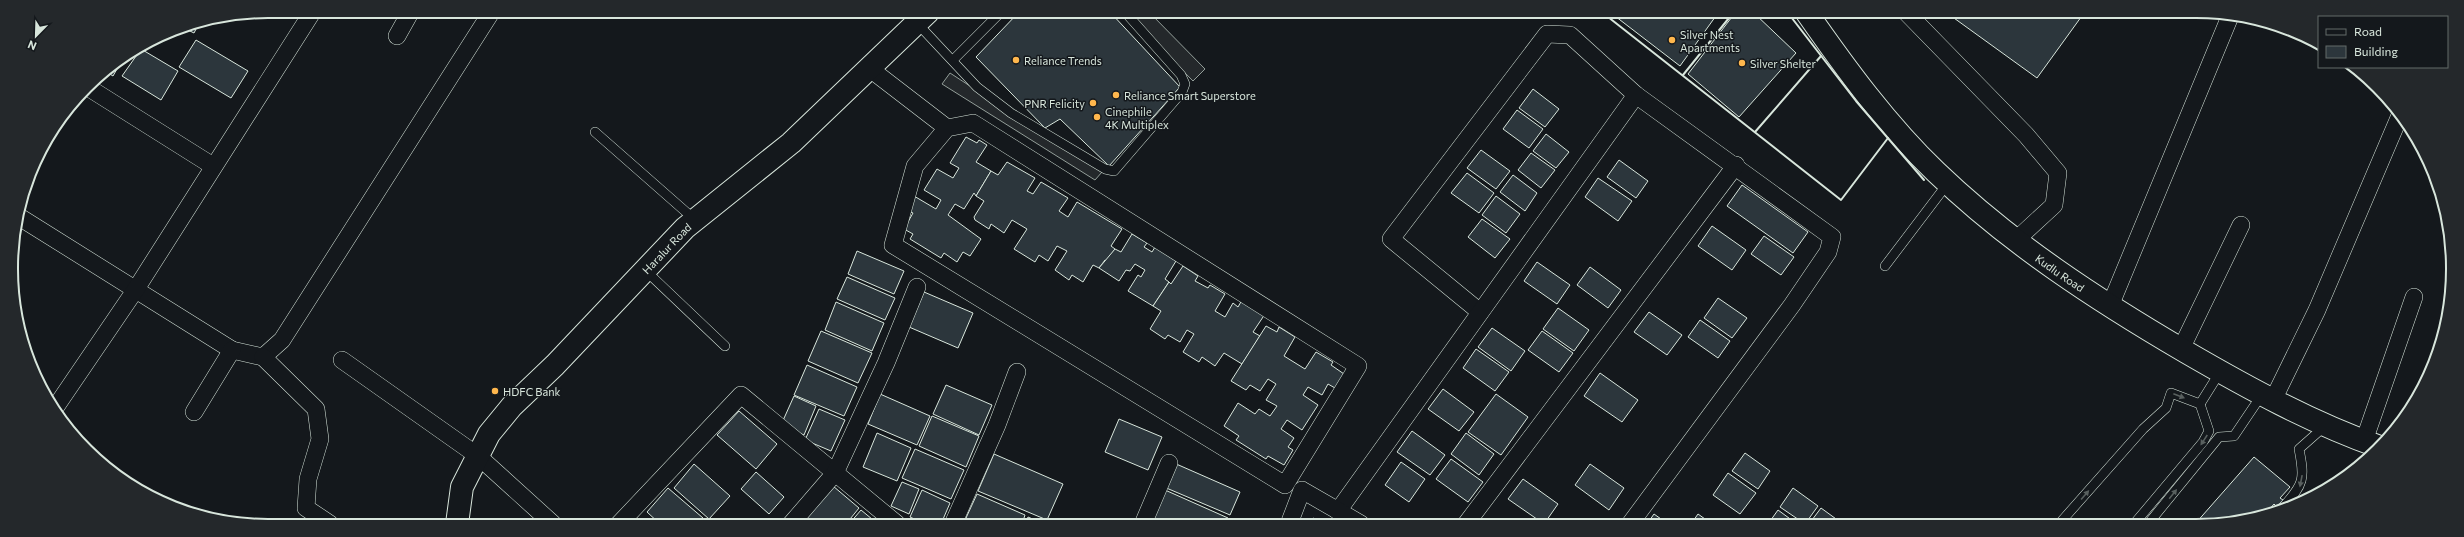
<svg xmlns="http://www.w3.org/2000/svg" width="2464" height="537" font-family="Commissioner,sans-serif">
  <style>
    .parking { fill: #24282b; stroke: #939e99 }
    .building { fill: #2c363c; stroke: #d8e6dc }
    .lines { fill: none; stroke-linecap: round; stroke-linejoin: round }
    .lane-casing { stroke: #d8e6dc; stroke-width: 10 }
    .street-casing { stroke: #d8e6dc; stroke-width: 18 }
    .secondary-casing { stroke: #d8e6dc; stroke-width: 24 }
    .lane { stroke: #14181c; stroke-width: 9 }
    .street { stroke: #14181c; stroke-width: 17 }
    .secondary { stroke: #14181c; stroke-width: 22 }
    .wall { stroke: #d8e6dc; stroke-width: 2 }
    .oneway { fill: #59605f }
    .poi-dot { fill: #ffb74d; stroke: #14181c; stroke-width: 1.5 }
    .labels { text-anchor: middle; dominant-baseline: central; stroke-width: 3; stroke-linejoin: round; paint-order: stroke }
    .poi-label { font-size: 11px; fill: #d8e6dc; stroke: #14181c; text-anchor: start }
    .street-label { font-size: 11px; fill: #d8e6dc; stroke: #14181c }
    .rim { fill: none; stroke: #d8e6dc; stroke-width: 2 }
  </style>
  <rect width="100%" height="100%" fill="#14181c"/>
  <g class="parking">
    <polygon points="1125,12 1149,12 1205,69 1193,81"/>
    <polygon points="950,73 1102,172 1095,180 942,84"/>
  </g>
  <g class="building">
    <polygon points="1019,12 1110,12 1180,87 1109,166 1060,119 1045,128 976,57"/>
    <polygon points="1611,13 1718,13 1680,66"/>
    <polygon points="1735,13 1754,13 1796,53 1739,117 1688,74"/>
    <polygon points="1947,13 2084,13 2037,78"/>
    <polygon points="198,25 194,33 184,28"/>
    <polygon points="196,40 248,71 231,98 179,67"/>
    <polygon points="141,49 178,71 161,100 122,76"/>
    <polygon points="122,60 113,76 105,71"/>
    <polygon points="1533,89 1559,109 1545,127 1519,108"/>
    <polygon points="1517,110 1543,129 1529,148 1503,129"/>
    <polygon points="1546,134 1569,152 1556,168 1533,151"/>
    <polygon points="966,137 977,143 979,140 987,145 976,162 991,171 976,196 974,193 964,209 955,204 948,215 981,239 970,256 963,252 957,262 944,253 941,258 910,239 913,234 904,229 913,213 906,210 914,196 936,209 941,200 924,190 937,169 953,178 959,168 950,163"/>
    <polygon points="1481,150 1510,171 1496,189 1467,168"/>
    <polygon points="1531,153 1555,170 1541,188 1518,170"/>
    <polygon points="1619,160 1648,181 1636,198 1607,177"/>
    <polygon points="1007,162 1035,178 1027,191 1033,194 1041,182 1068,198 1059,211 1068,217 1077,202 1122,229 1111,246 1115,249 1107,261 1105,260 1099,268 1093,265 1083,282 1072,275 1069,280 1055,270 1067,251 1057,246 1048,261 1039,255 1035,262 1014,249 1027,229 1012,220 1004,233 991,224 989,229 975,220 974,217 984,201 976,196 991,171 998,175"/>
    <polygon points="1467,173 1494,193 1479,213 1451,193"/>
    <polygon points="1513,175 1537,193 1525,211 1500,192"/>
    <polygon points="1598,178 1632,201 1618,221 1585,197"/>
    <polygon points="1742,185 1808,232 1793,253 1727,206"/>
    <polygon points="1496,196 1520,214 1506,233 1482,215"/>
    <polygon points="1482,219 1510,239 1495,258 1468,237"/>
    <polygon points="1712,226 1746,250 1732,270 1698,246"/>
    <polygon points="1132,234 1147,243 1144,247 1152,252 1155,247 1176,261 1165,279 1169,282 1153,306 1128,291 1138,275 1141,277 1145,270 1135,264 1130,271 1126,270 1119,281 1099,268 1115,249 1121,252"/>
    <polygon points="1764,236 1794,257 1781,275 1751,254"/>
    <polygon points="857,251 904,271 894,294 848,274"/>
    <polygon points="1537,262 1570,285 1557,304 1524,281"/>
    <polygon points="1183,266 1198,276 1195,281 1208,288 1210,285 1225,294 1215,311 1225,317 1233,303 1238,307 1242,300 1265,314 1253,332 1260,336 1242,364 1224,353 1215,366 1202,357 1199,362 1183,352 1194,334 1187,330 1180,342 1168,335 1165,339 1150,329 1161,311 1153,306 1169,282 1171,284"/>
    <polygon points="1590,267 1621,290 1608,308 1577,285"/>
    <polygon points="847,277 895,298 885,320 837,299"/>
    <polygon points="924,292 973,313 958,348 909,327"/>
    <polygon points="1718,298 1747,318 1732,338 1704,318"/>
    <polygon points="836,302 884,323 872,351 825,330"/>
    <polygon points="1558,308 1589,330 1574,351 1543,329"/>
    <polygon points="1649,312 1682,335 1667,355 1634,332"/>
    <polygon points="1700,320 1730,341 1718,358 1688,337"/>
    <polygon points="1266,326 1277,332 1279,327 1295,337 1284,356 1305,369 1316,352 1333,362 1331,365 1344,374 1335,388 1328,384 1322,395 1308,387 1303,395 1318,405 1302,430 1287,420 1281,429 1294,438 1288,447 1293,450 1284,465 1268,456 1266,459 1236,440 1239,436 1224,426 1238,403 1255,414 1259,409 1270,416 1277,406 1266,400 1276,384 1268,379 1260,391 1250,385 1246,390 1231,381"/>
    <polygon points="1492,328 1525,351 1511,371 1478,347"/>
    <polygon points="821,331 872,353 858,383 808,361"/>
    <polygon points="1542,331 1573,353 1559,372 1528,350"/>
    <polygon points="1476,349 1509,372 1495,391 1463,368"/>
    <polygon points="807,365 857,387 844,416 794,395"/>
    <polygon points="1600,373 1638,400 1622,422 1584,396"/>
    <polygon points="946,385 992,405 979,435 933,414"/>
    <polygon points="1443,389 1474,412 1459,431 1428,409"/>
    <polygon points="880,394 930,416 917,445 868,424"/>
    <polygon points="1496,394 1528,417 1501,455 1468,432"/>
    <polygon points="794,396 816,406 804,435 781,425"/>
    <polygon points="819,409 845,420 831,451 805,440"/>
    <polygon points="739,411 777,444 756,469 717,435"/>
    <polygon points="932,416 979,436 966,467 919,446"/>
    <polygon points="1119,419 1162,437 1148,470 1105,452"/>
    <polygon points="1412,431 1445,455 1430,475 1397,452"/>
    <polygon points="877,433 911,448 897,481 863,467"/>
    <polygon points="1466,433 1494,454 1479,475 1451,454"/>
    <polygon points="915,449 964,470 951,499 902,478"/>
    <polygon points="1745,453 1770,471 1758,489 1732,471"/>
    <polygon points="994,454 1063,484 1047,520 978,491"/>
    <polygon points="2254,457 2290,487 2280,498 2283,500 2277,507 2274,504 2267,512 2229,524 2195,524"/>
    <polygon points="1451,459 1483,482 1468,502 1436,479"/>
    <polygon points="1401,462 1425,479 1409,502 1385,485"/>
    <polygon points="1174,463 1240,492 1230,515 1164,487"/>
    <polygon points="694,464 730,496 709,519 674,488"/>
    <polygon points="1590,464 1624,488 1609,510 1575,485"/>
    <polygon points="756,472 784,497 769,514 741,489"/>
    <polygon points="1728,473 1756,493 1740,514 1713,495"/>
    <polygon points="1523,479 1558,504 1544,524 1508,499"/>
    <polygon points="902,482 919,489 909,514 891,506"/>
    <polygon points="833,486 859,508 846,524 801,524"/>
    <polygon points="668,488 703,518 698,524 660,524 647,512"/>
    <polygon points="1793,488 1818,506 1805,524 1780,507"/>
    <polygon points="922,490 950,503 941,524 925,524 910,517"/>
    <polygon points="1165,490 1228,518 1226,524 1151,524"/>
    <polygon points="977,494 1025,515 1022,524 980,524 966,518"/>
    <polygon points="1821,508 1843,524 1809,524"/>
    <polygon points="861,510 878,524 849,524"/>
    <polygon points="1778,510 1797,524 1768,524"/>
    <polygon points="1654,514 1668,524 1647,524"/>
    <polygon points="1698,514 1712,524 1691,524"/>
    <polygon points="1028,517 1044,524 1025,524"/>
    <polygon points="1313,518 1325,524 1311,524"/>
  </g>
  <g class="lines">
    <defs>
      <g id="lane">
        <polyline points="917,23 977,87 1011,113 1105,169 1114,171 1182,92 1185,84 1181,75 1125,12"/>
        <polyline points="953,60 1001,12"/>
        <polyline points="595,132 694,219"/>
        <polyline points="1885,266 1948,183"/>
        <polyline points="645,270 725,346"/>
        <polyline points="2200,404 2220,372"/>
        <path d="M 2283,507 C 2304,484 2305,479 2299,449 L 2325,426"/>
        <polyline points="2059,524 2143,429 2166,408 2171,393 2200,404 2209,431 2203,442 2134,524"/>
        <polyline points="2148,524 2219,437 2234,436 2263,393"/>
      </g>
      <g id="street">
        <polyline points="1907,13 2026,135 2058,173 2054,205 2016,240"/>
        <polyline points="397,36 411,11"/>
        <polyline points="869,68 947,128 915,166 893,245 1285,485 1358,366 973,123 947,128"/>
        <polyline points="89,88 213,166"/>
        <polyline points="21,218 232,350 263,357 282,340 492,11"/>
        <polyline points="2110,306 2231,14"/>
        <polyline points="1480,312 1391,239 1547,34 1570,35 1636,95 1832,237 1828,252 1792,305 1630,524"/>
        <polyline points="2181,349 2241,225"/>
        <polyline points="263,357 316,409 320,439 308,479 306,508 330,524"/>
        <polyline points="342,360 478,456 553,524"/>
        <polyline points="2273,400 2317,310 2401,113"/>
        <polyline points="55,408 136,289 313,11"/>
        <polyline points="194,412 232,350"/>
        <polyline points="2364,441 2414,297"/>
        <polyline points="1338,511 1636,95"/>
        <polyline points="619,524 741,395 897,524"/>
        <polyline points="791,524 835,473 886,363 917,287"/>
        <polyline points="953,524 997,425 1017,372"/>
        <polyline points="1143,524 1169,463"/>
        <polyline points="1289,524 1302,490 1361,524"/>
        <polyline points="1466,524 1736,165"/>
      </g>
      <g id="secondary">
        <path id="s1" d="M 1807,13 C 1846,69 1887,125 1936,172 C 2011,244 2097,300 2186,352 C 2248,388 2312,423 2380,447"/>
        <path id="s2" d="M 457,524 L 462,487 L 489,434 L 512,406 L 555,365 L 685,228 L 791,143 L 928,12"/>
      </g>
    </defs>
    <use href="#lane" class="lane-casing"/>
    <use href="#street" class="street-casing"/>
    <use href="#secondary" class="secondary-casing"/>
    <use href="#lane" class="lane"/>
    <use href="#street" class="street"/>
    <use href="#secondary" class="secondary"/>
    <g class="wall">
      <polyline points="1603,13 1841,200 1888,138"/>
      <polyline points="1788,13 1856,101 1924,180"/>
      <polyline points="1683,75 1733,13"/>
      <polyline points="1755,132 1821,56"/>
    </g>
  </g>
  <defs><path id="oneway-solid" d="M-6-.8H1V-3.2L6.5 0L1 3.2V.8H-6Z"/></defs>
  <g class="oneway">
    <use href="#oneway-solid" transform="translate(2179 396) rotate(21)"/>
    <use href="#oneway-solid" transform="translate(2204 440) rotate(123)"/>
    <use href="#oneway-solid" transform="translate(2301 481) rotate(101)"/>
    <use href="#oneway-solid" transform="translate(2173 494) rotate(-51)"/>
    <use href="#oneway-solid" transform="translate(2085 495) rotate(-49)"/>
  </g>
  <g class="poi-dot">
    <circle cx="1672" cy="40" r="4"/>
    <circle cx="1016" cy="60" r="4"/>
    <circle cx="1742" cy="63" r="4"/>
    <circle cx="1116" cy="95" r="4"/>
    <circle cx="1093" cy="103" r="4"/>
    <circle cx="1097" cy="117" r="4"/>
    <circle cx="495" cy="391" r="4"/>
  </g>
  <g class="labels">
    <g class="poi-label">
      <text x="1680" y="34">Silver Nest<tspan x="1680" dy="13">Apartments</tspan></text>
      <text x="1024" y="60">Reliance Trends</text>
      <text x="1750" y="63">Silver Shelter</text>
      <text x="1124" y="95">Reliance Smart Superstore</text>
      <text x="1085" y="103" text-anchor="end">PNR Felicity</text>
      <text x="1105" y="111">Cinephile<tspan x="1105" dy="13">4K Multiplex</tspan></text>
      <text x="503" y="391">HDFC Bank</text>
    </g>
    <g class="street-label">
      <text stroke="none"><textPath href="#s2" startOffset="354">Haralur Road</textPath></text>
      <text stroke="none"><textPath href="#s1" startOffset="365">Kudlu Road</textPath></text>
    </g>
  </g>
  <path d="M0 0H2464V537H0ZM268 18H2196A250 250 0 0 1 2446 268V269A250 250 0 0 1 2196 519H268A250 250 0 0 1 18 269V268A250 250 0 0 1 268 18Z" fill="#24282b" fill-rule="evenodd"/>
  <path class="rim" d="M268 18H2196A250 250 0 0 1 2446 268V269A250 250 0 0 1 2196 519H268A250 250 0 0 1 18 269V268A250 250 0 0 1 268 18Z"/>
  <rect x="2318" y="16" width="130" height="52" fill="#14181c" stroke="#626a69"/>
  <rect x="2326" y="29" width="20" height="6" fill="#14181c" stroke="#626a69"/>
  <text x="2354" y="36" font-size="12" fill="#d8e6dc">Road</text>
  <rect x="2326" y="46" width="20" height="12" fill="#2c363c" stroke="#626a69"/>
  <text x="2354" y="56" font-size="12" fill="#d8e6dc">Building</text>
  <g transform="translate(36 36) rotate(203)" stroke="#14181c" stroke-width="3" paint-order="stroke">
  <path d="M0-3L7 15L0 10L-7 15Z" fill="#d8e6dc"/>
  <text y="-6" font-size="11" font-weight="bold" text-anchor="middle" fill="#d8e6dc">N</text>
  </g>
</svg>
